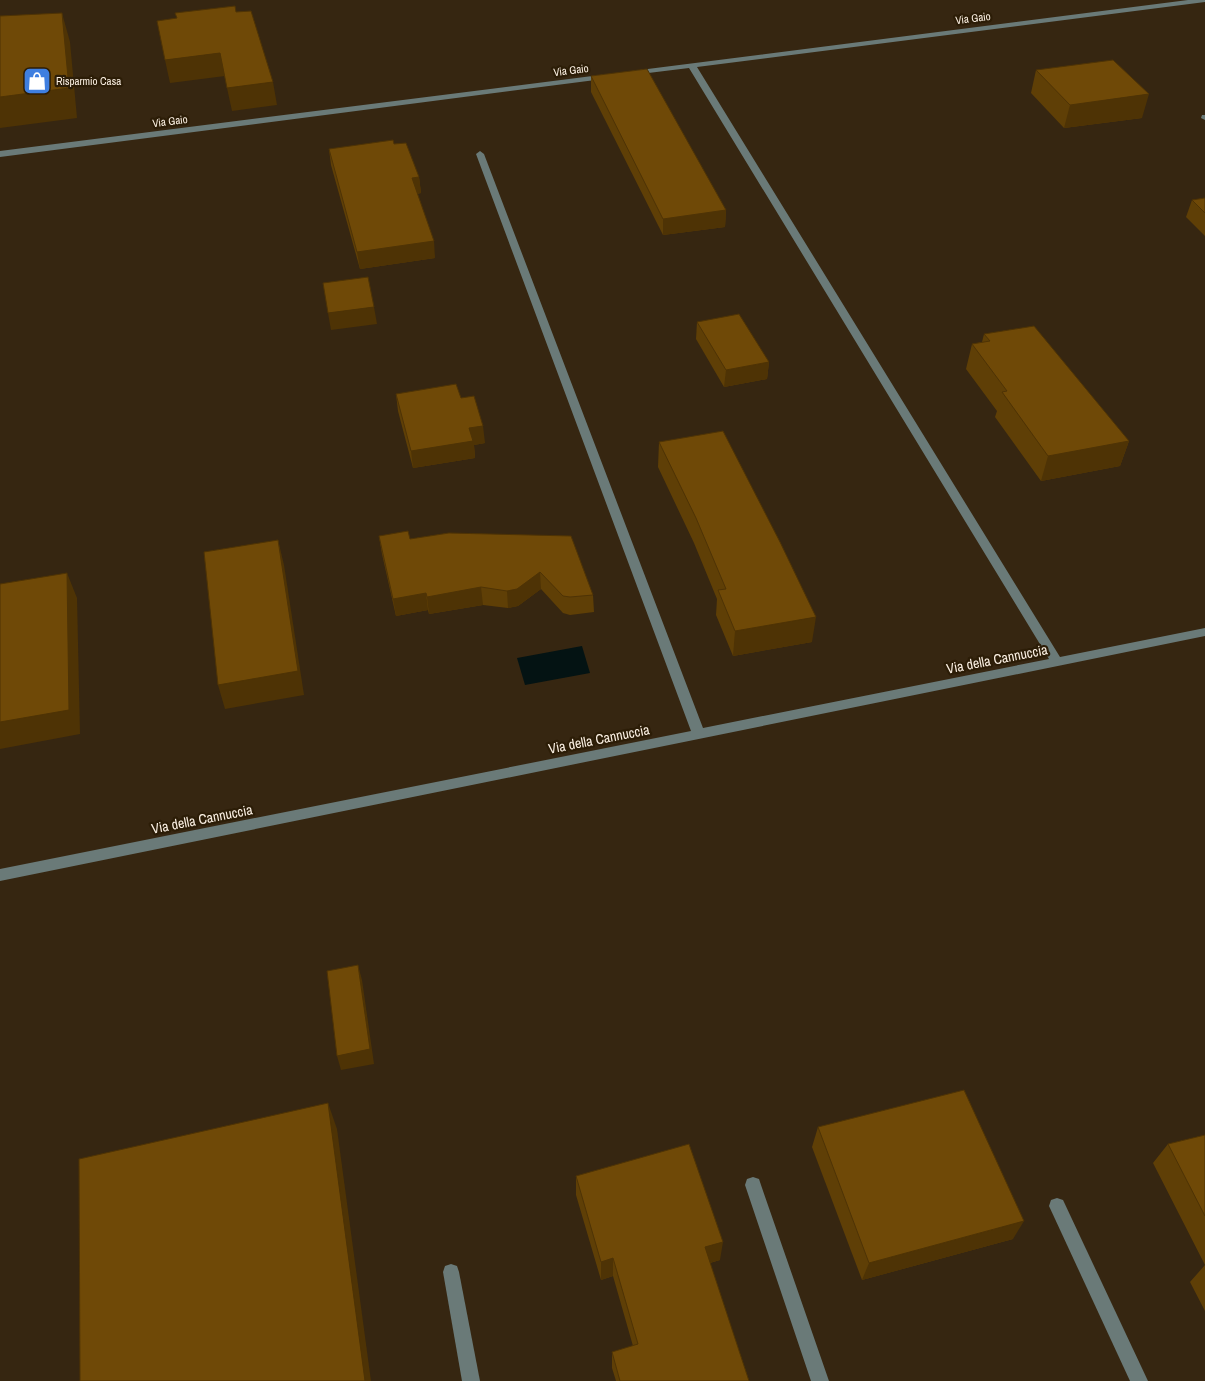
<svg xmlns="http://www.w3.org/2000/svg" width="1205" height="1381" font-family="'Archivo Narrow',sans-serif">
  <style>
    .water { fill: #041313 }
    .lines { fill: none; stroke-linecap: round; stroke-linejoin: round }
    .minor { fill: #6a7a78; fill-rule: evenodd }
    .wall { fill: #5f3f06 }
    .shaded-wall { fill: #4e3305 }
    .building { fill: #6f4907; stroke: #4e3305 }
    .labels { text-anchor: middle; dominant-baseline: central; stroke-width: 4.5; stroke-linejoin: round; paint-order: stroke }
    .far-street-label { font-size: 11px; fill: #fbf0e3; stroke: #2c1d07 }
    .far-poi-label { font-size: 11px; fill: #fbf0e3; stroke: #2c1d07; text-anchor: start }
    .street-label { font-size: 14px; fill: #fbf0e3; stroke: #2c1d07 }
  </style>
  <rect width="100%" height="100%" fill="#362611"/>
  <polygon class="water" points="582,646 590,673 525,685 517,658"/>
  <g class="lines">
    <g class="minor">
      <polygon points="1188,0 1205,0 1205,2 697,67 1060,657 1205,628 1205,636 0,881 0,869 691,731 476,154 480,151 484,154 703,728 1049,659 689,68 632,75 628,73 632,71"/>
      <polygon points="608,74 612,76 611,78 0,157 0,151"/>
      <polygon points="1202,115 1205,115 1205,120 1201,118"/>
      <polygon points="753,1177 759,1179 761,1185 829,1381 811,1381 745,1185 747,1179"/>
      <polygon points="1057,1198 1063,1200 1148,1381 1130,1381 1049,1206 1051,1200"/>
      <polygon points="451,1264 457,1266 459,1272 480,1381 462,1381 443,1272 445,1266"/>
    </g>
  </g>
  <g class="wall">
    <polygon points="1036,70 1142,118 1064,128 1031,93"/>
    <polygon points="591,76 726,210 725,227 663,235 591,92"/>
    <polygon points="394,144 419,177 421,193 417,194 435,258 360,269 331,165 329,149"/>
    <polygon points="1205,198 1205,236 1186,217 1192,200"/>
    <polygon points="697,322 769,362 767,379 724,387 696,339"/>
    <polygon points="984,334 1129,441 1120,466 1041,481 995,417 997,411 966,369 972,344 982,342"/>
    <polygon points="396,394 461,398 485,443 474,445 475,458 413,468 398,411"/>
    <polygon points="659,442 812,642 733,656 716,615 717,599 694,543 658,467"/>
    <polygon points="449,533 593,595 594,612 570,615 563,613 541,589 518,606 508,608 483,605 429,614 428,610 396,616 382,554 379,536 410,539"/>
    <polygon points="818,1127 1013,1239 862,1280 812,1147"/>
    <polygon points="1205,1135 1205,1311 1190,1282 1205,1265 1153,1163 1168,1144"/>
    <polygon points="576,1176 720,1260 710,1263 749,1381 616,1381 612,1368 612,1352 633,1346 613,1276 601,1280 576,1195"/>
  </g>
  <g class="shaded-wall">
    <polygon points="62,13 70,42 77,118 0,128 0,97"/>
    <polygon points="220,53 225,76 170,83 165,60"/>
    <polygon points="273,82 277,105 232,111 227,88"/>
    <polygon points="1149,94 1142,118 1064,128 1070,105"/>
    <polygon points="419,177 421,193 414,194 412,178"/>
    <polygon points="726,210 725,227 663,235 663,219"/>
    <polygon points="434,241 435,258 360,269 357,252"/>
    <polygon points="374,307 377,324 331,330 328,313"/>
    <polygon points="769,362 767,379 724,387 726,370"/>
    <polygon points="483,426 485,443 474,445 475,458 413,468 411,451 469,428"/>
    <polygon points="1129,441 1120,466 1041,481 1048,456"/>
    <polygon points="278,540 284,565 304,695 225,709 218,685"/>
    <polygon points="540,572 541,589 518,606 508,608 507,591"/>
    <polygon points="67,573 77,598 80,734 0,749 0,722"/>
    <polygon points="481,587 483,605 429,614 427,597"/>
    <polygon points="426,593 428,610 396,616 393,599"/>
    <polygon points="816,617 812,642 733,656 735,631"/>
    <polygon points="358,965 362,980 374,1064 341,1070 337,1056"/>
    <polygon points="328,1103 337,1129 371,1381 365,1381"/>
    <polygon points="1024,1221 1013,1239 862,1280 869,1263"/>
    <polygon points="723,1242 720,1260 702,1265 705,1247"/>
    <polygon points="613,1258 613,1276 601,1280 601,1262"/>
  </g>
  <g class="building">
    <polygon points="235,6 236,12 251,11 273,82 227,88 220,53 165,60 157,21 177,18 175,13"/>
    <polygon points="62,13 69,88 0,97 0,16"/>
    <polygon points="1113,60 1149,94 1070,105 1036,70"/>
    <polygon points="647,69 726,210 663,219 591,76"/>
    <polygon points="393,140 394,144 406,143 419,177 412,178 434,241 357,252 329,149"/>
    <polygon points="1205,198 1205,213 1192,200"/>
    <polygon points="368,277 374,307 328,313 323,283"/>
    <polygon points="739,314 769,362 726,370 697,322"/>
    <polygon points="1034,326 1129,441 1048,456 1002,392 1007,391 972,344 990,341 984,334"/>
    <polygon points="456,384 461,398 474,396 483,426 469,428 473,441 411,451 396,394"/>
    <polygon points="723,431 780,542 816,617 735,631 718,590 726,589 696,518 659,442"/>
    <polygon points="408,531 410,539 449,533 571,536 593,595 570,597 563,596 540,572 517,589 507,591 481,587 427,597 426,593 393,599 379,536"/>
    <polygon points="278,540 298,671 218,685 204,552"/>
    <polygon points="67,573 69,710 0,722 0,584"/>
    <polygon points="358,965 370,1049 337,1056 327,971"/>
    <polygon points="964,1090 1024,1221 869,1263 818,1127"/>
    <polygon points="328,1103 365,1381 80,1381 79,1159"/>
    <polygon points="1205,1135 1205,1216 1168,1144"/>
    <polygon points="689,1144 723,1242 705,1247 749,1381 620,1381 612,1352 638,1344 613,1258 601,1262 576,1176"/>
  </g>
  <defs>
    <symbol id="shop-square" viewBox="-11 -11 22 22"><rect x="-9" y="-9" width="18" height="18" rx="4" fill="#3f7fe0" stroke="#2c1d07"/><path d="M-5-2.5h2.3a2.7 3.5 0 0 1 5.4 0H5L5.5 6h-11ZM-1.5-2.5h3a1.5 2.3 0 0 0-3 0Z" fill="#fff"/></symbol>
  </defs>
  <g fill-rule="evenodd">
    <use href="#shop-square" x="21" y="65" width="32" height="32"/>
  </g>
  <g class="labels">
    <g class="far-street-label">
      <text transform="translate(973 18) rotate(-7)">Via Gaio</text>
      <text transform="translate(571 70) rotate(-7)">Via Gaio</text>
      <text transform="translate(170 121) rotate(-7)">Via Gaio</text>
    </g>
    <g class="far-poi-label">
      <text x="56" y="81">Risparmio Casa</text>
    </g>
    <g class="street-label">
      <text transform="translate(997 659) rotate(-11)">Via della Cannuccia</text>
      <text transform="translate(599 739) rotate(-11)">Via della Cannuccia</text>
      <text transform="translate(202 819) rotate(-11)">Via della Cannuccia</text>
    </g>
  </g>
</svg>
